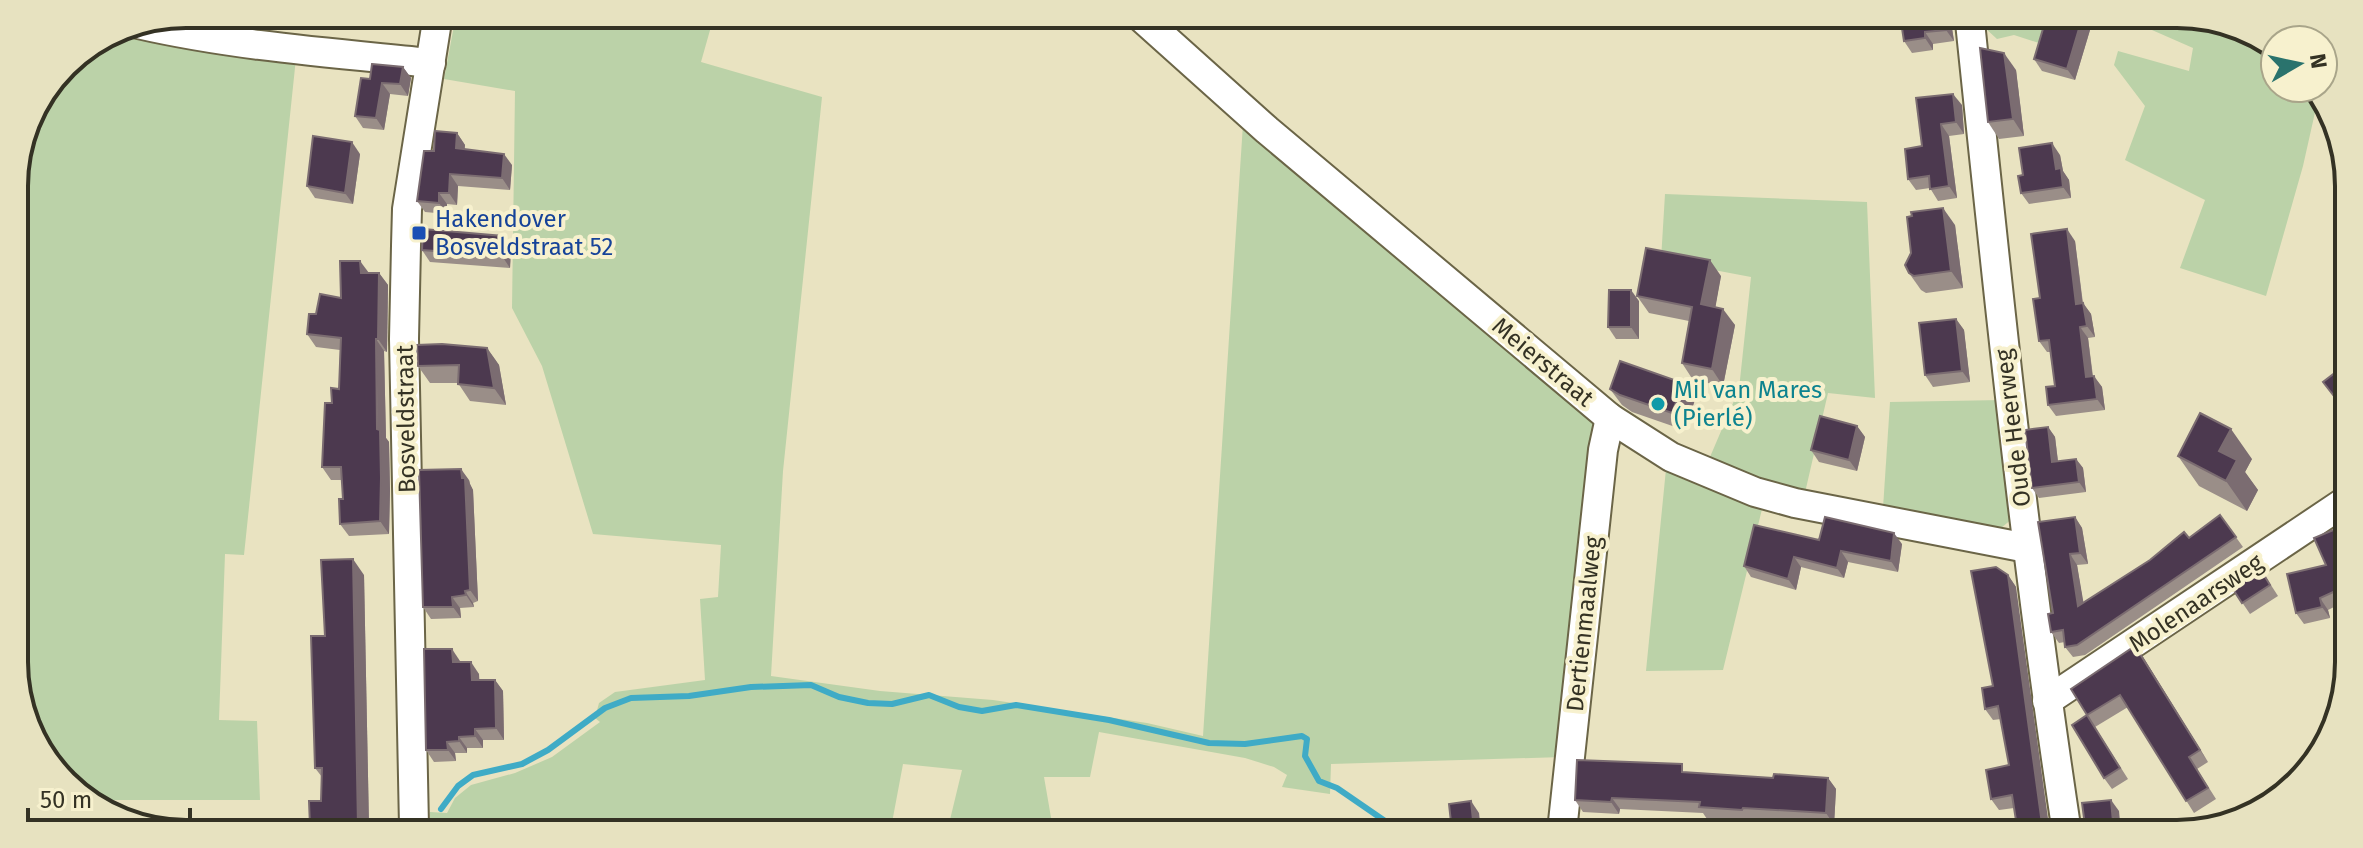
<svg xmlns="http://www.w3.org/2000/svg" width="2363" height="848" font-family="'Fira Sans',sans-serif">
  <style>
    .green { fill: #bbd2a8 }
    .lines { fill: none; stroke-linecap: round; stroke-linejoin: round }
    .stream { stroke: #3fabc6; stroke-width: 6 }
    .minor-casing { stroke: #6b6547; stroke-width: 32 }
    .minor { stroke: #fff; stroke-width: 28 }
    .wall { fill: #9a8e88 }
    .shaded-wall { fill: #7b6c71 }
    .building { fill: #4c394f; stroke: #7b6c71; stroke-width: 2 }
    .transit-dot { fill: #1a4fb4; stroke: #f7f1ce; stroke-width: 3 }
    .culture-dot { fill: #0f9aa8; stroke: #f7f1ce; stroke-width: 3 }
    .labels { text-anchor: middle; dominant-baseline: central; stroke-width: 8; stroke-linejoin: round; paint-order: stroke }
    .transit-label { font-size: 24px; fill: #164399; stroke: #f7f1ce; text-anchor: start }
    .street-label { font-size: 24px; fill: #343224; stroke: #f7f1ce }
    .culture-label { font-size: 24px; fill: #0d838f; stroke: #f7f1ce; text-anchor: start }
    .rim { fill: none; stroke: #343224; stroke-width: 4 }
  </style>
  <rect width="100%" height="100%" fill="#e9e3c1"/>
  <g class="green">
    <polygon points="456,15 714,16 701,62 822,97 783,471 771,676 880,691 993,700 1147,723 1203,736 1243,124 1599,425 1562,757 1331,764 1330,794 1282,787 1287,775 1274,767 1245,758 1099,732 1090,777 1044,777 1053,829 948,828 962,770 903,764 891,828 430,826 430,812 447,813 455,798 471,785 515,773 552,757 600,722 595,718 599,703 615,692 705,680 700,599 718,597 721,545 593,534 542,366 512,308 515,91 444,79"/>
    <polygon points="1984,22 2046,22 2039,43 2014,35 1997,39 1984,27"/>
    <polygon points="2136,23 2232,23 2275,52 2275,88 2313,88 2318,99 2303,166 2266,296 2180,268 2205,200 2125,160 2145,106 2114,65 2118,51 2189,71 2193,48"/>
    <polygon points="129,25 296,58 244,555 225,554 219,720 257,721 260,800 93,800 56,775 17,695 15,300 38,103 72,57 121,27"/>
    <polygon points="1665,194 1867,202 1875,398 1828,393 1804,497 1707,464 1739,389 1751,277 1661,260"/>
    <polygon points="2002,400 2012,519 2001,528 1988,530 1883,508 1890,402"/>
    <polygon points="1666,469 1683,479 1762,509 1723,670 1646,671"/>
  </g>
  <g class="lines">
    <polyline class="stream" points="441,809 458,786 473,775 522,764 548,750 605,708 631,698 689,696 751,687 811,685 839,697 868,703 892,704 929,695 959,707 982,711 1016,705 1109,720 1209,743 1245,744 1302,736 1307,739 1305,756 1319,781 1337,788 1385,821 1406,830"/>
    <defs>
      <g id="minor">
        <polyline points="1142,18 1267,130 1610,418 1671,457 1755,492 1795,503 2027,548"/>
        <path d="M 1970,22 C 1998,293 2026,564 2067,833"/>
        <path d="M 138,24 C 234,46 333,53 431,63"/>
        <polyline points="2047,701 2343,503"/>
        <polyline points="414,826 404,339 406,246 407,209 438,15"/>
        <polyline points="1562,831 1603,450 1610,418"/>
      </g>
    </defs>
    <use href="#minor" class="minor-casing"/>
    <use href="#minor" class="minor"/>
  </g>
  <g class="wall">
    <polygon points="1901,22 1951,22 1954,41 1933,44 1933,50 1912,53 1904,41"/>
    <polygon points="2045,22 2085,22 2090,30 2075,80 2042,71 2034,59"/>
    <polygon points="403,67 411,78 408,96 390,94 384,130 363,128 355,116 370,79"/>
    <polygon points="2016,70 2024,136 1999,139 1988,122"/>
    <polygon points="1916,98 1962,105 1964,134 1949,136 1957,198 1938,201 1930,188 1916,190 1908,179 1922,146"/>
    <polygon points="457,133 465,145 464,149 512,165 510,190 458,186 457,205 447,204 447,214 425,212 417,201 434,151"/>
    <polygon points="360,154 353,204 315,198 307,186"/>
    <polygon points="2060,155 2063,171 2069,180 2071,198 2029,204 2021,193 2023,175"/>
    <polygon points="1955,225 1963,288 1926,293 1921,290 1909,273"/>
    <polygon points="2075,241 2083,303 2091,314 2095,337 2088,338 2093,376 2102,387 2105,410 2056,416 2048,405 2055,386 2050,352 2047,352 2039,341 2040,298"/>
    <polygon points="511,248 510,268 430,262 422,250"/>
    <polygon points="369,273 379,273 388,285 387,352 384,351 386,438 389,442 390,491 389,534 349,536 340,524 343,499 342,480 331,480 322,467 332,403 339,389 340,350 316,347 307,334 316,314 341,298"/>
    <polygon points="1721,276 1715,307 1735,325 1723,386 1693,380 1682,363 1689,321 1649,313 1637,296"/>
    <polygon points="1639,301 1639,339 1616,339 1608,327"/>
    <polygon points="1956,319 1964,330 1970,382 1933,387 1925,375"/>
    <polygon points="487,348 499,365 506,405 470,401 458,383 430,383 418,366"/>
    <polygon points="1683,383 1695,400 1684,430 1632,412 1622,405 1610,389"/>
    <polygon points="1857,426 1865,437 1857,471 1819,462 1811,450"/>
    <polygon points="2048,427 2055,437 2058,461 2076,459 2083,468 2086,492 2039,498 2032,488"/>
    <polygon points="2178,456 2252,459 2245,472 2258,490 2247,511 2199,486"/>
    <polygon points="469,480 470,484 473,490 478,601 473,603 474,607 460,608 461,618 431,619 423,607"/>
    <polygon points="2220,515 2243,547 2085,655 2073,657 2065,647 2065,642 2059,643 2051,632 2053,613 2075,517 2082,528 2088,564 2077,565 2083,603 2189,538"/>
    <polygon points="2342,526 2342,603 2328,610 2330,618 2304,624 2296,613 2326,565"/>
    <polygon points="1819,540 1902,544 1898,572 1848,562 1844,578 1801,567 1796,590 1751,577 1744,566"/>
    <polygon points="2258,565 2278,596 2250,614 2229,583"/>
    <polygon points="364,575 369,826 321,801 322,777 315,768 325,636"/>
    <polygon points="2008,575 2016,587 2014,808 1999,810 1991,799 2009,765 2001,719 1993,720 1985,709 1993,686"/>
    <polygon points="2143,657 2208,762 2197,769 2216,799 2194,813 2128,707 2095,727 2128,779 2112,789 2104,778 2087,715"/>
    <polygon points="460,661 479,674 479,680 495,680 503,691 504,740 483,740 483,748 467,748 467,753 455,753 456,761 434,762 426,750"/>
    <polygon points="1688,772 1773,778 1828,778 1836,789 1834,825 1751,820 1750,822 1707,819 1703,813 1620,809 1619,814 1583,812 1575,800"/>
  </g>
  <g class="shaded-wall">
    <polygon points="1944,22 1951,22 1954,41 1946,30"/>
    <polygon points="2081,22 2085,22 2090,30 2075,80 2067,69"/>
    <polygon points="1925,32 1933,44 1933,50 1925,38"/>
    <polygon points="2004,53 2016,70 2024,136 2013,119"/>
    <polygon points="403,67 411,78 408,96 400,84"/>
    <polygon points="382,83 390,94 384,130 376,118"/>
    <polygon points="1953,94 1962,105 1964,134 1956,122"/>
    <polygon points="1941,124 1949,136 1957,198 1949,186"/>
    <polygon points="457,133 465,145 464,159 456,148"/>
    <polygon points="352,142 360,154 353,204 345,193"/>
    <polygon points="2052,143 2060,155 2063,171 2069,180 2071,198 2063,187 2056,169"/>
    <polygon points="504,154 512,165 510,190 502,178"/>
    <polygon points="450,174 458,186 457,205 449,193"/>
    <polygon points="439,193 447,204 447,214 439,203"/>
    <polygon points="1943,208 1955,225 1963,288 1951,271"/>
    <polygon points="2067,229 2075,241 2084,315 2076,304"/>
    <polygon points="503,236 511,248 510,268 502,256"/>
    <polygon points="1710,260 1721,276 1713,321 1701,304"/>
    <polygon points="360,261 369,273 361,273"/>
    <polygon points="379,273 388,285 387,352 378,339"/>
    <polygon points="1631,290 1639,301 1639,339 1631,327"/>
    <polygon points="2083,303 2091,314 2095,337 2087,326"/>
    <polygon points="1723,309 1735,325 1723,386 1712,369"/>
    <polygon points="1956,319 1964,330 1970,382 1962,371"/>
    <polygon points="2080,327 2088,338 2094,389 2086,377"/>
    <polygon points="376,339 384,351 386,438 389,442 390,491 389,534 380,521"/>
    <polygon points="487,348 499,365 506,405 494,388"/>
    <polygon points="2094,376 2102,387 2105,410 2097,399"/>
    <polygon points="1683,383 1695,400 1684,430 1672,413"/>
    <polygon points="1857,426 1865,437 1857,471 1849,460"/>
    <polygon points="2048,427 2055,437 2059,471 2052,462"/>
    <polygon points="2231,429 2252,459 2245,472 2258,490 2247,511 2226,481 2219,451"/>
    <polygon points="2076,459 2083,468 2086,492 2079,482"/>
    <polygon points="461,469 469,480 470,484 473,490 478,601 470,590"/>
    <polygon points="2075,517 2082,528 2088,564 2080,553"/>
    <polygon points="1894,533 1902,544 1898,572 1891,561"/>
    <polygon points="1841,551 1848,562 1844,578 1837,568"/>
    <polygon points="2070,554 2077,565 2086,617 2078,606"/>
    <polygon points="1794,557 1801,567 1796,590 1788,579"/>
    <polygon points="353,559 364,575 369,826 358,826"/>
    <polygon points="2008,575 2016,587 2050,833 2048,833 2042,824"/>
    <polygon points="465,591 473,603 474,607 466,595"/>
    <polygon points="452,597 460,608 461,618 453,607"/>
    <polygon points="2320,598 2328,610 2330,618 2322,607"/>
    <polygon points="2135,646 2143,657 2208,762 2200,750"/>
    <polygon points="452,649 460,661 461,673 453,662"/>
    <polygon points="471,662 479,674 480,692 472,680"/>
    <polygon points="495,680 503,691 504,740 496,728"/>
    <polygon points="475,729 483,740 483,748 475,736"/>
    <polygon points="459,737 467,748 467,753 459,741"/>
    <polygon points="447,742 455,753 456,761 448,750"/>
    <polygon points="1828,778 1836,789 1834,825 1826,813"/>
    <polygon points="1612,798 1620,809 1619,814 1611,802"/>
    <polygon points="2111,800 2119,811 2121,833 2115,833"/>
    <polygon points="1471,801 1479,813 1481,831 1474,830"/>
  </g>
  <g class="building">
    <polygon points="1901,22 1944,22 1946,30 1925,32 1925,38 1904,41"/>
    <polygon points="2045,22 2081,22 2067,69 2034,59"/>
    <polygon points="1980,48 2004,53 2013,119 1988,122"/>
    <polygon points="372,64 403,67 400,84 382,83 376,118 355,116 361,78 370,79"/>
    <polygon points="1953,94 1956,122 1941,124 1949,186 1930,189 1929,176 1908,179 1905,149 1922,146 1916,98"/>
    <polygon points="435,131 457,133 456,148 504,154 502,178 450,174 449,193 439,193 439,203 417,201 424,151 434,151"/>
    <polygon points="313,136 352,142 345,193 307,186"/>
    <polygon points="2052,143 2056,169 2061,168 2063,187 2021,193 2018,176 2023,175 2019,148"/>
    <polygon points="1943,208 1951,271 1914,276 1909,273 1905,265 1911,253 1907,217 1912,216 1911,212"/>
    <polygon points="423,229 503,236 502,256 422,250"/>
    <polygon points="2067,229 2076,304 2083,303 2087,326 2080,327 2086,377 2094,376 2097,399 2048,405 2046,387 2055,386 2049,340 2039,341 2033,299 2040,298 2031,234"/>
    <polygon points="1646,248 1710,260 1701,304 1723,309 1712,369 1682,363 1692,307 1637,296"/>
    <polygon points="340,261 360,261 361,273 379,273 378,339 376,339 377,429 380,430 381,478 380,521 340,524 339,499 343,499 341,467 322,467 325,403 332,403 331,388 339,389 341,338 307,334 309,314 316,314 320,294 341,298"/>
    <polygon points="1609,290 1631,290 1631,327 1608,327"/>
    <polygon points="1956,319 1962,371 1925,375 1919,323"/>
    <polygon points="442,344 487,348 494,388 458,384 459,365 418,366 417,345"/>
    <polygon points="1620,361 1683,383 1672,413 1620,395 1610,389"/>
    <polygon points="2345,365 2344,409 2323,382"/>
    <polygon points="2200,413 2231,429 2219,451 2237,460 2226,481 2178,456"/>
    <polygon points="1820,416 1857,426 1849,460 1811,450"/>
    <polygon points="2048,427 2052,462 2076,459 2079,482 2032,488 2025,430"/>
    <polygon points="461,469 462,478 465,478 470,590 465,591 466,595 452,597 453,607 423,607 419,470"/>
    <polygon points="2220,515 2236,537 2077,645 2065,647 2063,630 2051,632 2048,614 2053,613 2038,522 2075,517 2080,553 2070,554 2078,606 2150,560 2184,532 2189,538"/>
    <polygon points="1825,517 1894,533 1891,561 1841,551 1837,568 1794,557 1788,579 1744,566 1754,525 1819,540"/>
    <polygon points="2343,526 2342,588 2320,598 2322,607 2296,613 2287,574 2326,565 2314,538"/>
    <polygon points="353,559 358,826 310,826 309,801 321,801 322,768 315,768 311,636 325,636 321,560"/>
    <polygon points="2258,565 2270,585 2242,603 2229,583"/>
    <polygon points="1996,567 2008,575 2042,824 2049,833 2018,833 2012,795 1991,799 1986,770 2009,765 1998,706 1985,709 1982,688 1993,686 1971,571"/>
    <polygon points="2135,646 2200,750 2189,757 2208,788 2186,801 2120,695 2087,715 2071,689"/>
    <polygon points="424,649 452,649 453,662 471,662 472,680 495,680 496,728 475,729 475,736 459,737 459,741 447,742 448,750 426,750"/>
    <polygon points="2087,715 2120,768 2104,778 2072,725"/>
    <polygon points="1577,760 1682,764 1682,772 1773,778 1774,774 1828,778 1826,813 1743,808 1742,810 1699,807 1700,802 1612,798 1611,802 1575,800"/>
    <polygon points="2111,800 2114,833 2116,833 2086,833 2082,803"/>
    <polygon points="1471,801 1474,830 1452,831 1449,804"/>
  </g>
  <rect class="transit-dot" x="411" y="225" width="16" height="16" rx="4"/>
  <circle class="culture-dot" cx="1658" cy="404" r="8"/>
  <g class="labels">
    <g class="transit-label">
      <text x="435" y="219">Hakendover<tspan x="435" dy="28">Bosveldstraat 52</tspan></text>
    </g>
    <g class="street-label">
      <text transform="translate(1543 362) rotate(40)">Meierstraat</text>
      <text transform="translate(406 419) rotate(-91)">Bosveldstraat</text>
      <text transform="translate(2013 428) rotate(-97)">Oude Heerweg</text>
      <text transform="translate(2196 603) rotate(-34)">Molenaarsweg</text>
      <text transform="translate(1584 624) rotate(-84)">Dertienmaalweg</text>
    </g>
    <g class="culture-label">
      <text x="1674" y="390">Mil van Mares<tspan x="1674" dy="28">(Pierlé)</tspan></text>
    </g>
  </g>
  <path d="M0 0H2363V848H0ZM186 28H2177A158 158 0 0 1 2335 186V662A158 158 0 0 1 2177 820H186A158 158 0 0 1 28 662V186A158 158 0 0 1 186 28Z" fill="#e7e2c0" fill-rule="evenodd"/>
  <path class="rim" d="M186 28H2177A158 158 0 0 1 2335 186V662A158 158 0 0 1 2177 820H186A158 158 0 0 1 28 662V186A158 158 0 0 1 186 28Z"/>
  <g transform="translate(2299 64) rotate(81)"><circle r="38" fill="#f7f1ce" stroke="#a9a58a" stroke-width="2"/>
  <path d="M0-6L14 30L0 20L-14 30Z" fill="#2a736d"/>
  <text y="-12" font-size="22" font-weight="bold" text-anchor="middle" fill="#343224">N</text>
  </g>
  <path d="M28 808v12h162v-12" fill="none" stroke="#343224" stroke-width="4"/>
  <text x="40" y="808" font-size="24" fill="#343224" stroke="#f7f1ce" stroke-width="6" paint-order="stroke">50 m</text>
</svg>
